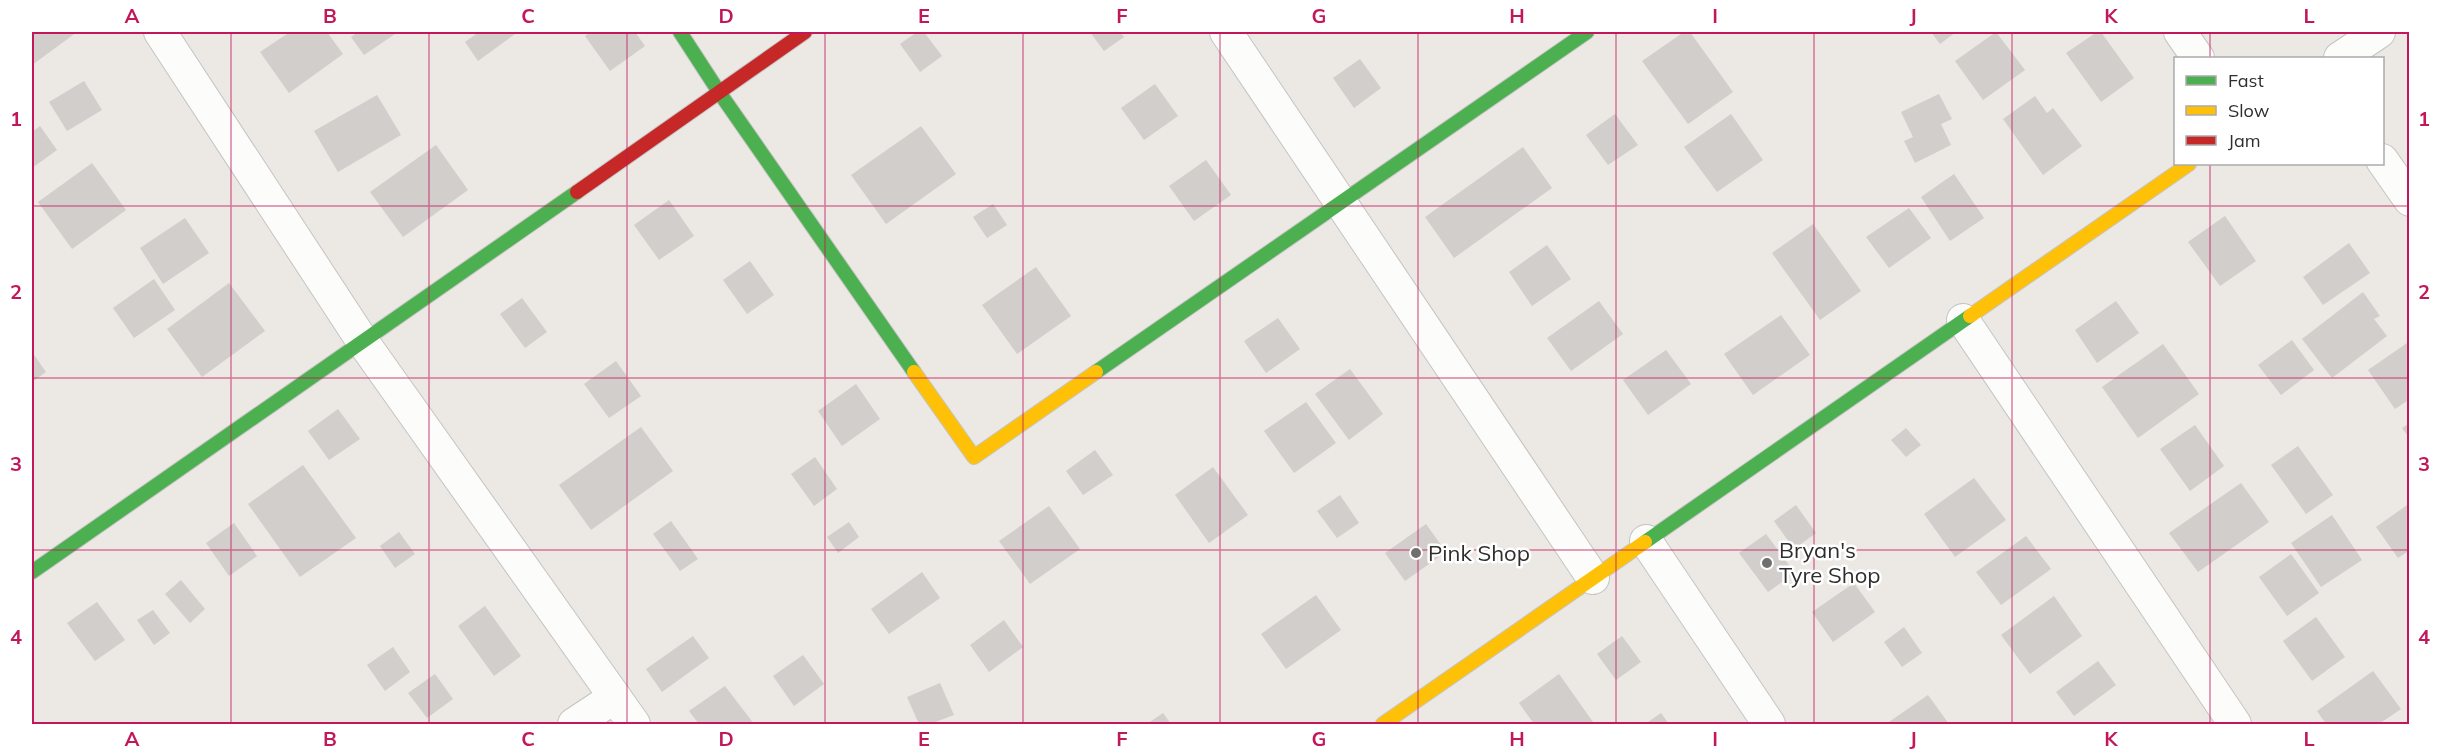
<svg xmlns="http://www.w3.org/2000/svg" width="2441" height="756" font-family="Mulish,sans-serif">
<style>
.building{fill:#d1cecb}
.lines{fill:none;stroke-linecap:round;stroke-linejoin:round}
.street-casing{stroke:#c5c4c5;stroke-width:34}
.fast-casing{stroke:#c5c4c5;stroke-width:16}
.slow-casing{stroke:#c5c4c5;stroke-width:16}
.jam-casing{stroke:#c5c4c5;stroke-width:16}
.street{stroke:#fcfcfb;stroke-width:32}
.fast{stroke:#4caf50;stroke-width:14}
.slow{stroke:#ffc107;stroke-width:14}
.jam{stroke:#c62828;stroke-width:14}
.grid{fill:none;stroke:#c2185b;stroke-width:1.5;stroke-opacity:0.55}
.poi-dot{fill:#706f6e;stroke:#fff;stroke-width:2}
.labels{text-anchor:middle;stroke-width:5;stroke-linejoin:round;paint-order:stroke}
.poi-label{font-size:22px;fill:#2e2e2e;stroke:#fff;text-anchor:start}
.neatline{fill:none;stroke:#c2185b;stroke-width:2}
.grid-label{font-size:20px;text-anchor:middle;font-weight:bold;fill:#c2185b}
</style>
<rect width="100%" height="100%" fill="#ece8e4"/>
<g class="building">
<path d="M32,32H77L32,65Z"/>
<path d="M290,32H327L343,54L289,93L260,52Z"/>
<path d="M358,32H398L364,55L351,37Z"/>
<path d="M479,32H513L515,34L478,61L465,42Z"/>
<path d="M590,32H635L645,46L610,71L585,36Z"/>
<path d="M917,32H924L942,56L920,72L900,44Z"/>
<path d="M1090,32H1120L1124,37L1104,51Z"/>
<path d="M1684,32H1690L1733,92L1688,124L1642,61Z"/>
<path d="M1931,32H1956L1940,44Z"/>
<path d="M1996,32L2025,70L1983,100L1955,61Z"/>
<path d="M2097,32H2101L2134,78L2101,102L2066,53Z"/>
<path d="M1360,59L1381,88L1354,108L1333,78Z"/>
<path d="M84,81L102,110L67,131L49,102Z"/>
<path d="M1155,84L1178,116L1144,140L1121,108Z"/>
<path d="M1939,94L1952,119L1941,124L1951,145L1915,163L1904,141L1913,137L1901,112Z"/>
<path d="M377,95L401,135L338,172L314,131Z"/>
<path d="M2035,96L2047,113L2053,108L2082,146L2043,175L2003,119Z"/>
<path d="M1615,114L1638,145L1608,165L1586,135Z"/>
<path d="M1731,114L1763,160L1717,192L1684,147Z"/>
<path d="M40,126L57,150L32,168V132Z"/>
<path d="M921,126L956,174L886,224L851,175Z"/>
<path d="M436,145L468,190L403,237L370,192Z"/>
<path d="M1523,147L1552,188L1454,258L1425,217Z"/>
<path d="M1206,160L1231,195L1194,221L1169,186Z"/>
<path d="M92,163L126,210L72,249L38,202Z"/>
<path d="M1954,174L1984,218L1950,241L1921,197Z"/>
<path d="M669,200L694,236L659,260L634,225Z"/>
<path d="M993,204L1007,225L987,238L973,217Z"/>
<path d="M1909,208L1931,238L1889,268L1866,237Z"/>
<path d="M2225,216L2256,261L2220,286L2188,242Z"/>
<path d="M185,218L209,253L163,284L140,248Z"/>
<path d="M1813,224L1861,291L1820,320L1772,253Z"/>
<path d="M2349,243L2370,273L2323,305L2303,277Z"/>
<path d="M1547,245L1571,279L1532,306L1509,272Z"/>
<path d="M750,261L774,295L747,314L723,280Z"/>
<path d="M1036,267L1071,316L1017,354L982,305Z"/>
<path d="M154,279L175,310L134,338L113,308Z"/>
<path d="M229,283L265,331L202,377L167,329Z"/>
<path d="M2363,292L2380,316L2374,319L2387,336L2332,378L2302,339Z"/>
<path d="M522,298L547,332L525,348L500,314Z"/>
<path d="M1599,301L1623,334L1571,371L1547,338Z"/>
<path d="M2116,301L2139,333L2097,363L2075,330Z"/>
<path d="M1781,315L1810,355L1753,395L1724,354Z"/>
<path d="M1278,318L1300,349L1266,373L1244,341Z"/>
<path d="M2292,340L2314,370L2281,395L2258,365Z"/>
<path d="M2410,341V399L2395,409L2368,370Z"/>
<path d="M2163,344L2199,394L2138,438L2102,387Z"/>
<path d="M1666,350L1691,384L1648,415L1623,380Z"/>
<path d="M32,352L46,372L32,382Z"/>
<path d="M616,361L641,396L609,418L584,384Z"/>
<path d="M1350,369L1383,414L1349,440L1315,394Z"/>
<path d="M856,384L880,419L842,446L818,411Z"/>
<path d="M1306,402L1336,443L1294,473L1264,431Z"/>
<path d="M338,409L360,439L329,460L308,431Z"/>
<path d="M2410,423V439L2402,428Z"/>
<path d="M2195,425L2224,466L2190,491L2160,449Z"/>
<path d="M641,427L673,471L591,530L559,485Z"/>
<path d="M1906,428L1921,445L1906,457L1891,440Z"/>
<path d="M2298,446L2333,495L2306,514L2271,465Z"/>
<path d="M1095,450L1113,475L1083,495L1066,471Z"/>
<path d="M815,457L837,489L814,506L791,474Z"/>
<path d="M303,465L356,538L300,577L248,504Z"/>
<path d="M1213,467L1248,515L1209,543L1175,495Z"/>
<path d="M1974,478L2006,520L1955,557L1924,514Z"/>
<path d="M2241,483L2269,522L2198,572L2169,533Z"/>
<path d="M1340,495L1359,523L1337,538L1317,511Z"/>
<path d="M2410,503V550L2398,558L2376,527Z"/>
<path d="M1796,505L1816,533L1794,549L1774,521Z"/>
<path d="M1049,506L1080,549L1030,584L999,541Z"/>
<path d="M2332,515L2362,560L2321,587L2291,543Z"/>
<path d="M671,521L698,559L680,571L653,534Z"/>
<path d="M849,522L859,537L838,553L827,537Z"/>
<path d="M234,523L257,556L229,576L206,543Z"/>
<path d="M1426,524L1446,552L1405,581L1385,553Z"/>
<path d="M399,532L415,554L395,568L380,546Z"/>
<path d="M1766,534L1795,573L1768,592L1739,553Z"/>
<path d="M2026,536L2051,569L2001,605L1976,572Z"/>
<path d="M2291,554L2319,593L2287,616L2259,577Z"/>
<path d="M922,572L940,598L889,634L871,609Z"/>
<path d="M181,580L205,609L190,623L165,594Z"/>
<path d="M1854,583L1875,612L1833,642L1812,612Z"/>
<path d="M1316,595L1341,630L1286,669L1261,634Z"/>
<path d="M2054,596L2082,636L2030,674L2001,635Z"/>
<path d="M97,602L125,640L95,661L67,623Z"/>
<path d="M485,606L521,656L494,676L458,626Z"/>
<path d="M153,610L170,633L154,645L137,620Z"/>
<path d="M2316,617L2345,657L2312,681L2283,641Z"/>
<path d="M1004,620L1023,647L989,672L970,645Z"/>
<path d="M1904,627L1922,653L1902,667L1884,642Z"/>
<path d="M693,636L709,658L662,692L646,669Z"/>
<path d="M1622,636L1641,662L1616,680L1597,654Z"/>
<path d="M393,647L410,672L385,691L367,665Z"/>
<path d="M803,655L824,684L794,706L773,676Z"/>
<path d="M2098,661L2116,685L2074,716L2056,692Z"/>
<path d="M2373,671L2401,709L2379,724H2326L2317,711Z"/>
<path d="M435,674L453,699L427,718L408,693Z"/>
<path d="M1559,674L1593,722L1589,724H1534L1519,703Z"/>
<path d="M940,683L954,715L930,724H919L907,697Z"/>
<path d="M725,686L754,724H699L689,711Z"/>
<path d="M1928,695L1949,724H1886Z"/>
<path d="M1163,713L1171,724H1147Z"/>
<path d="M1661,713L1669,724H1645Z"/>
</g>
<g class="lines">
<g class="street-casing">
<g id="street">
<path d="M160,32L363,342L634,724"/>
<path d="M1226,32L1593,578"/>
<path d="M2180,32L2198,58"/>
<path d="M2340,58L2379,32"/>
<path d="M2382,160L2410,200"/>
<path d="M1963,320L2235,724"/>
<path d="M1646,541L1769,724"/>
<path d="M574,724L615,697"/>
</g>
</g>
<g class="fast-casing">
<g id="fast">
<path d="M680,32L719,92L914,372"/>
<path d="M1096,372L1587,32"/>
<path d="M1645,542L1970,316"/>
<path d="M32,572L577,192"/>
</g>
</g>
<g class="slow-casing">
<g id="slow">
<path d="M1970,316L2189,164"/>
<path d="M914,372L974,457L1096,372"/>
<path d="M1383,724L1645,542"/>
</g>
</g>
<g class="jam-casing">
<path id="jam" d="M577,192L805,32"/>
</g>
<use href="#street" class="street"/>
<use href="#fast" class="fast"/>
<use href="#slow" class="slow"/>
<use href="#jam" class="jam"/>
</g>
<path class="grid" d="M231,32V724M429,32V724M627,32V724M825,32V724M1023,32V724M1220,32V724M1418,32V724M1616,32V724M1814,32V724M2012,32V724M2210,32V58M2210,164V724M32,206H2410M32,378H2410M32,550H2410"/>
<g class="poi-dot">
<circle cx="1416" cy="553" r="6"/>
<circle cx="1767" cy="563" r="6"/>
</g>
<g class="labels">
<g class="poi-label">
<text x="1779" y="558">Bryan's<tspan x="1779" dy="25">Tyre Shop</tspan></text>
<text x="1428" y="561">Pink Shop</text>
</g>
</g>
<rect width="2441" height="756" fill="none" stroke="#ffffff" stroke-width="66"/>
<rect x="2174" y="57" width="210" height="108" fill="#ffffff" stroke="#ababab" stroke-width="1.5"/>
<rect x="2186" y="76" width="30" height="9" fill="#4caf50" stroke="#ababab" stroke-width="1.5"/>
<text x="2228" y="87" font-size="18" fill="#2e2e2e">Fast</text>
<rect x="2186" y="106" width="30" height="9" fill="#ffc107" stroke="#ababab" stroke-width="1.5"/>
<text x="2228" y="117" font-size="18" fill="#2e2e2e">Slow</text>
<rect x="2186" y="136" width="30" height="9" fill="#c62828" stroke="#ababab" stroke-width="1.5"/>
<text x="2228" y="147" font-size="18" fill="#2e2e2e">Jam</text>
<rect x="33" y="33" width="2375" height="690" class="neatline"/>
<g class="grid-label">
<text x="132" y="23">A</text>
<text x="330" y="23">B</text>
<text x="528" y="23">C</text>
<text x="726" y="23">D</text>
<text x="924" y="23">E</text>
<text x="1122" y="23">F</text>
<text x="1319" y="23">G</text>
<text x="1517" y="23">H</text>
<text x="1715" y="23">I</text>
<text x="1913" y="23">J</text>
<text x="2111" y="23">K</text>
<text x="2309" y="23">L</text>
<text x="16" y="126">1</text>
<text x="2424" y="126">1</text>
<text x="16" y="299">2</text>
<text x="2424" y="299">2</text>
<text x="16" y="471">3</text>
<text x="2424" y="471">3</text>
<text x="16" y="644">4</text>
<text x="2424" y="644">4</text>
<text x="132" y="746">A</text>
<text x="330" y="746">B</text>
<text x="528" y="746">C</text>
<text x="726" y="746">D</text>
<text x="924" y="746">E</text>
<text x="1122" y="746">F</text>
<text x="1319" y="746">G</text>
<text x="1517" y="746">H</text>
<text x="1715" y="746">I</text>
<text x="1913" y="746">J</text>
<text x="2111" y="746">K</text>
<text x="2309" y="746">L</text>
</g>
</svg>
